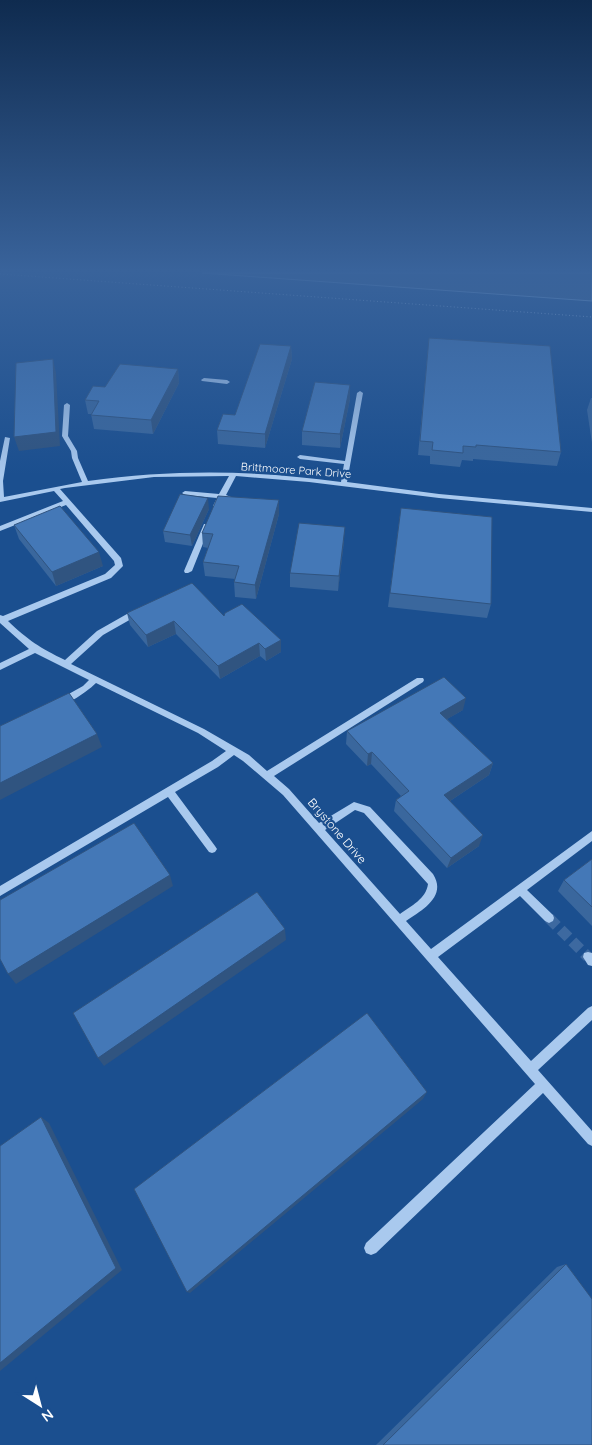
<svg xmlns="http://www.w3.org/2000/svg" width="592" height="1445" font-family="Quicksand,sans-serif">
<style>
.water{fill:#3c6290;stroke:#9cc4f0}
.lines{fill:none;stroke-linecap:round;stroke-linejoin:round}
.minor-tunnel{stroke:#3d69a0;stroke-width:11;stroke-dasharray:11 5.5;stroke-linecap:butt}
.path{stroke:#a9c9ee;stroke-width:1;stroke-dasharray:1 2.5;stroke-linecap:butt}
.minor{fill:#a9c9ee;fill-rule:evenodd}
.wall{fill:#3a679d}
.shaded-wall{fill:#305480}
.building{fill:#4478b7;stroke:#305480}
.labels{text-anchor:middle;stroke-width:4.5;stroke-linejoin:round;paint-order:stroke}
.far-street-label{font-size:11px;fill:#fff;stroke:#1b4f8f}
.street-label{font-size:12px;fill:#fff;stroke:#1b4f8f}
</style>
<rect width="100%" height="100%" fill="#1b4f8f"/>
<path class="water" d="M202,273H592V301Z"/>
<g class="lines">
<path class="minor-tunnel" d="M549,918L588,957"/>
<path class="path" d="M0,274L592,317"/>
<g class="minor">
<path d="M204,378L227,380L230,382L227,384L202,381L201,380Z"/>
<path d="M360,391L363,393L347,482L439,494L592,508V512L439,498L309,482L236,476L226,495L231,497L228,499H223L218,508H214L213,506L217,498L185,495L182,493L185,491L219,494L229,476L154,477L65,488L60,489L121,558L123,566L111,578L8,621C28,640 40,648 65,660L97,631L134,610H140L141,612L140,614L103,635L71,664L204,729L249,755L267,771L417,678H423L424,680L423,682L274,776L289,789L319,823L354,802L370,807L433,874C447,896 423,910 406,921L431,949L592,831V841L527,890L553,915L554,918L553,921L549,923L545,921L520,896L438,957L531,1061L588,1008L592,1006V1020L538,1070L592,1131V1146L588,1144L543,1093L376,1253L371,1255L366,1253L364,1248L366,1243L535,1084L283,795L243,761L234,755L218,767L175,792L215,846L217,849L215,852L212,853L209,852L168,797L0,896V886L212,761L226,751L198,733L96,683C89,690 68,706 58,704L57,702L58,700L83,686L89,680L35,653L0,670V663L29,649L0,623V615L3,616L105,574L115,565L114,561L66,505L0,531V526L63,501L54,491L0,502V461L5,437L10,438L3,481L4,497L82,482L72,458L71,451L62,436L64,405L67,403L70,405L68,436L77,451L78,458L88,481C175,469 254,470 341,482L344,464L300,459L297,457L300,455L345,461L357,393ZM355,810L364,813L428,884C426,899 411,906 400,914L325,830Z"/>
<path d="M204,524H206L210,526L192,571L188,573H185L184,571Z"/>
<path d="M588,952L592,953V966L588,965L583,957L584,953Z"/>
</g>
</g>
<g class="wall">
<path d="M429,338L561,452L557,466L473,459V461L462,460L460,467L430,464V456L418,455Z"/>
<path d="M291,346L292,359L265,448L218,444L217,430L235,415Z"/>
<path d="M178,369L179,383L153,434L94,429L91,414H88L85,400L105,387Z"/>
<path d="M591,398H592V443L587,410Z"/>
<path d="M350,399L340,448L302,445V431Z"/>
<path d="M279,500V514L256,599L235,597L234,582L235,579L205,576L203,562L208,548L203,547L202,533Z"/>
<path d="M401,508L491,604L487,618L388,607Z"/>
<path d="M209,509L192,546L165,542L163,531Z"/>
<path d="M14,525L103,566L56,586L19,539Z"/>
<path d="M344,541L338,591L290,587V573Z"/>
<path d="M127,613L224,616L281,640V652L266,661L260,656L220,679L176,634L148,647L130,625Z"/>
<path d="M463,710L447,719L493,763L489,775L450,801L479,846L447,868L394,811L396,800L401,796L371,764L367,766L346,744L347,731Z"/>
<path d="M592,859V926L558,891L564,880Z"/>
<path d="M566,1264L592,1445H376L557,1267Z"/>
</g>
<g class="shaded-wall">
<path d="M291,346L292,359L265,448V434Z"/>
<path d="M53,359L56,373L60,446L19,451L14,437Z"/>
<path d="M178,369L179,383L153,434L151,420Z"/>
<path d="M350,385V399L340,448V434Z"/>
<path d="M208,498L209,509L192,546L190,535Z"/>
<path d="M279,500V514L256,599L255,585Z"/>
<path d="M345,527L344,541L338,591L339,576Z"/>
<path d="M99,552L103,566L56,586L52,572Z"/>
<path d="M174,621L176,634L148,647L146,635Z"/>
<path d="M281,640V652L266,661L265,649Z"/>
<path d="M259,643L260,656L220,679L218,666Z"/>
<path d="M466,698L463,710L437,725L440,713Z"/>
<path d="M97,734L102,747L0,800V783Z"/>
<path d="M372,752L371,764L367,766L368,754Z"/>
<path d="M493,763L489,775L441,807L444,795Z"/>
<path d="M483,835L479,846L447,868L451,858Z"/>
<path d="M170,875L173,886L16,984L8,974Z"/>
<path d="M285,929L286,940L104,1066L98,1058Z"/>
<path d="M427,1092L423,1099L190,1293L187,1292Z"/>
<path d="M41,1117L49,1123L122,1270L0,1371V1363Z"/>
</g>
<g class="building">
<path d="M429,338L550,346L561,452L476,445V447L463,446V453L432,450L433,442L420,441Z"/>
<path d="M260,344L291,346L265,434L217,430L223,414L235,415Z"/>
<path d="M53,359L56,432L14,437L16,363Z"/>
<path d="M120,364L178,369L151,420L91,415L99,401L85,400L93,386L105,387Z"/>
<path d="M315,382L350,385L340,434L302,431Z"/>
<path d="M180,494L208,498L190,535L163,531Z"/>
<path d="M218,496L279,500L255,585L234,582L239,566L203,562L213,534L202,533Z"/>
<path d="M60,506L99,552L52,572L14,525Z"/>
<path d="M401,508L492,517L491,604L390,593Z"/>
<path d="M299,523L345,527L339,576L290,573Z"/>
<path d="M192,583L224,616L225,613L242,604L281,640L265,649L259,643L218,666L174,621L146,635L127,613Z"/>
<path d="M444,677L466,698L440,713L493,763L444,795L483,835L451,858L396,800L409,791L372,752L368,754L347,731Z"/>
<path d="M69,693L97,734L0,783V726Z"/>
<path d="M134,823L170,875L8,974L0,959V900Z"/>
<path d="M592,859V907L564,880Z"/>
<path d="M257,892L285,929L98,1058L73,1013Z"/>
<path d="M367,1013L427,1092L187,1292L134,1189Z"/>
<path d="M41,1117L116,1268L0,1363V1146Z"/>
<path d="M566,1264L592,1299V1445H383Z"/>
</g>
<linearGradient id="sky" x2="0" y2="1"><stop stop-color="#0f2b4f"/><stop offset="0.57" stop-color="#39639b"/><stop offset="1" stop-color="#39639b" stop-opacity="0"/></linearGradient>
<rect width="592" height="475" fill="url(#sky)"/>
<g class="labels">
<g class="far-street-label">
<text transform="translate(296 470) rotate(4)" y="4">Brittmoore Park Drive</text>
</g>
<g class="street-label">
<text transform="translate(337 831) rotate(49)" y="4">Brystone Drive</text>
</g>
</g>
<g transform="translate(40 1405) rotate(144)" stroke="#1b4f8f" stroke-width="4" paint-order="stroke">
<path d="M0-4L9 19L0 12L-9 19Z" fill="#ffffff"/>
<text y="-8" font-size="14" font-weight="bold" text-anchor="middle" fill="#ffffff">N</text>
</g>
</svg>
